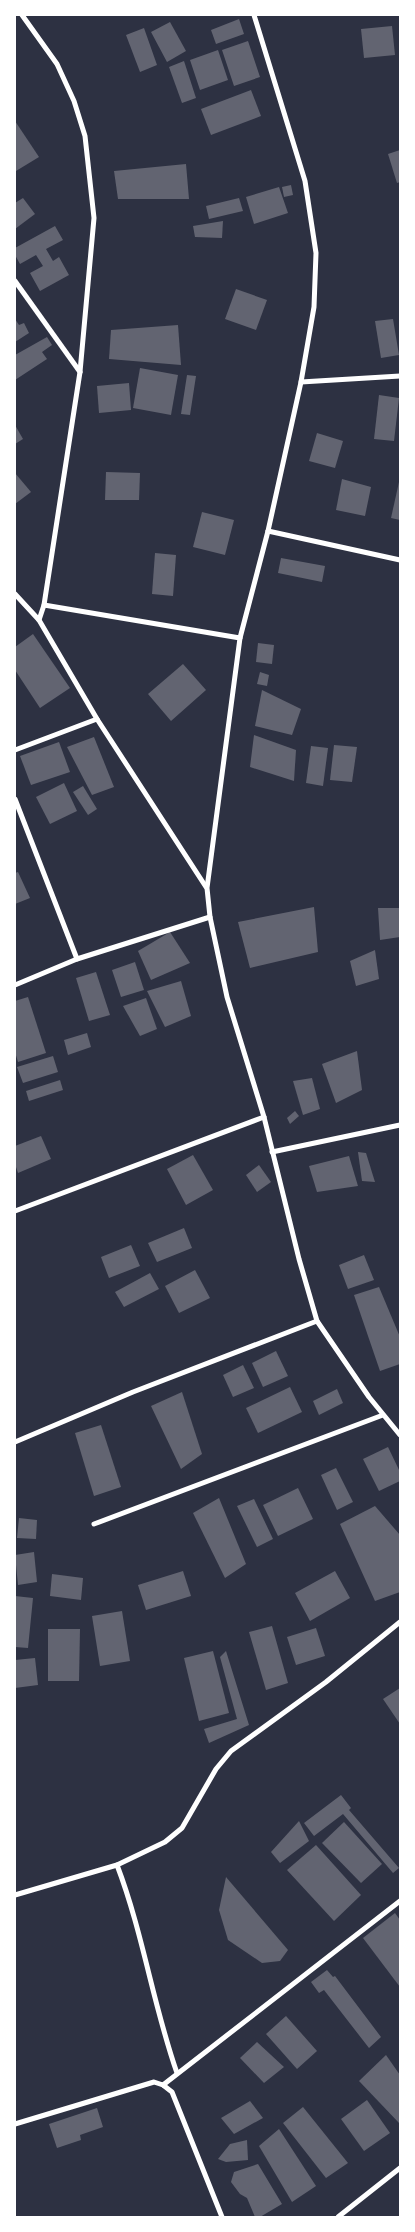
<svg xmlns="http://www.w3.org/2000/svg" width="415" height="2232" font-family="Quicksand,sans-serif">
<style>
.building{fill:#626471}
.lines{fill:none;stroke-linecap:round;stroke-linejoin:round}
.minor{stroke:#fff;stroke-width:5}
</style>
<rect width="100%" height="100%" fill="#2d3142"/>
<g class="building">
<path d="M239,19L244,34L216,44L211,30Z"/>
<path d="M170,22L186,51L167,62L151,32Z"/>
<path d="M392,26L395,55L364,58L361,29Z"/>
<path d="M144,28L157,65L140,72L126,35Z"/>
<path d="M248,41L260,77L234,86L222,50Z"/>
<path d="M218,50L228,80L200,90L190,60Z"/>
<path d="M184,61L196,98L182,103L169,67Z"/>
<path d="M251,90L261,116L211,135L201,109Z"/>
<path d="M15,121L39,157L16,171L15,169Z"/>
<path d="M400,150V182L397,183L388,154Z"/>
<path d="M186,164L189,199H118L114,171Z"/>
<path d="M291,185L293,195L284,197L282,187Z"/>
<path d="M279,187L288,213L254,224L246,197Z"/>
<path d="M23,198L35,214L15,229V203Z"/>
<path d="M239,198L243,211L209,219L206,206Z"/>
<path d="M223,221L222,238L195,237L193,226Z"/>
<path d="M55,226L63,240L46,249L53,261L59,257L69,275L40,291L30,273L43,266L36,255L20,264L15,255V248Z"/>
<path d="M236,289L267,300L256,330L225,319Z"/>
<path d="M15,319L19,325L24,323L29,333L15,342Z"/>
<path d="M393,319L399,355L381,358L375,321Z"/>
<path d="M178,325L181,365L109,359L111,330Z"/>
<path d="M47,337L52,345L42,352L47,359L15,380V355Z"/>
<path d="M140,368L178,375L171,415L133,408Z"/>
<path d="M187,375L196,376L190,415L181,414Z"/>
<path d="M129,383L131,410L99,413L97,386Z"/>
<path d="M379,395L399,398L394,441L374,439Z"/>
<path d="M15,425L23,439L15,444Z"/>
<path d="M317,433L343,441L335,468L309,461Z"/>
<path d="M106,472L140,473L139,500H105Z"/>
<path d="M15,473L31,492L15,504Z"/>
<path d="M342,479L371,487L365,516L336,510Z"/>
<path d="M399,482H400V520L391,518Z"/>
<path d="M202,512L234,520L225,555L193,547Z"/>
<path d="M155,553L176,555L173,596L152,594Z"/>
<path d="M281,558L325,566L322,582L278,573Z"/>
<path d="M33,634L70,688L40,708L15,670V647Z"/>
<path d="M258,643L274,645L272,664L256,662Z"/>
<path d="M183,664L206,690L171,721L148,694Z"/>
<path d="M260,672L269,675L267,686L257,684Z"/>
<path d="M262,690L301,709L292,735L255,726Z"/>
<path d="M254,735L296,750L294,781L250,767Z"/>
<path d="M94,737L114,787L92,795L67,747Z"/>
<path d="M59,742L70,772L31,785L20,756Z"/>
<path d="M334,745L357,747L352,782L330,780Z"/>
<path d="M311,746L328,748L323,786L306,783Z"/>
<path d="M64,783L77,811L50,824L36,797Z"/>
<path d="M83,786L97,809L88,815L73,792Z"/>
<path d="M18,872L30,898L15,904V873Z"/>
<path d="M314,907L318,952L250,968L238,922Z"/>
<path d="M378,908H400V937L380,940Z"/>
<path d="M170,932L190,963L151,980L138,951Z"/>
<path d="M375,950L379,979L356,986L350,961Z"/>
<path d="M135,962L144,990L121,997L112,970Z"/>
<path d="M96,972L110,1015L89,1021L76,978Z"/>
<path d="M181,981L191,1016L165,1027L147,991Z"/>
<path d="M28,997L46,1053L18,1062L15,1052V1001Z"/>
<path d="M146,998L157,1029L140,1036L123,1006Z"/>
<path d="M87,1033L91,1047L68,1055L64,1040Z"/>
<path d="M357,1051L362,1090L336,1103L322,1064Z"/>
<path d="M53,1056L58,1072L23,1083L17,1067Z"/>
<path d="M312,1078L320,1109L303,1115L293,1081Z"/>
<path d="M60,1080L63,1090L29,1101L26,1091Z"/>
<path d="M295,1111L299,1116L290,1124L287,1118Z"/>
<path d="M41,1136L51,1159L18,1173L15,1164V1146Z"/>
<path d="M358,1152L366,1153L375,1182L362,1181Z"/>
<path d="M193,1155L213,1190L186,1205L167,1169Z"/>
<path d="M349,1156L358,1186L317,1192L309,1166Z"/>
<path d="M259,1165L271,1182L257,1192L246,1175Z"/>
<path d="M184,1228L192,1248L157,1262L148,1243Z"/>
<path d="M131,1245L140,1266L109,1278L101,1257Z"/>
<path d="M364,1255L374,1280L348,1289L339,1265Z"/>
<path d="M195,1270L210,1298L179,1313L165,1286Z"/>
<path d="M150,1273L159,1289L124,1307L115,1292Z"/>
<path d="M379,1287L400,1337V1364L380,1371L354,1295Z"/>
<path d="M276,1351L288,1376L263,1387L252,1363Z"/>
<path d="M243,1365L254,1388L233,1397L223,1375Z"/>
<path d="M290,1387L302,1412L258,1433L246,1408Z"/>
<path d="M337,1389L343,1403L319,1415L313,1401Z"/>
<path d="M182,1392L202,1454L181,1469L151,1406Z"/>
<path d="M101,1425L121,1487L94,1496L75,1433Z"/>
<path d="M388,1447L400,1472V1481L379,1491L363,1459Z"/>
<path d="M336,1468L353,1502L337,1510L321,1475Z"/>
<path d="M298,1488L313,1519L278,1536L263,1505Z"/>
<path d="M219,1498L246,1564L225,1578L193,1513Z"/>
<path d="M254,1499L273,1539L257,1547L237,1506Z"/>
<path d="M375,1506L400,1535V1592L375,1601L340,1524Z"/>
<path d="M19,1518L37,1520L36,1539L17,1538Z"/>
<path d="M34,1552L37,1582L18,1585L15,1555Z"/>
<path d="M183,1571L191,1596L146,1610L138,1585Z"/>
<path d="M335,1571L350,1598L310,1621L295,1593Z"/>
<path d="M52,1574L83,1578L81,1600L50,1596Z"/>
<path d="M15,1596L33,1598L28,1648L15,1647Z"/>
<path d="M122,1611L130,1661L100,1666L92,1616Z"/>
<path d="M272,1626L288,1683L266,1690L249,1632Z"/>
<path d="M316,1628L325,1656L296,1665L287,1637Z"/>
<path d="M48,1629H80L79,1681H48Z"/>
<path d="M213,1651L229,1713L199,1721L184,1658Z"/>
<path d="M226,1651L249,1725L209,1743L204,1729L237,1719L220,1657Z"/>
<path d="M35,1658L38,1685L15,1688V1660Z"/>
<path d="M400,1688V1724L383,1699Z"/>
<path d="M341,1795L351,1808L349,1810L399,1868L393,1873L343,1814L314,1836L304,1823Z"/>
<path d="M299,1821L309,1841L280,1863L271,1852Z"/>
<path d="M344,1822L382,1864L361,1883L322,1843Z"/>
<path d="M316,1845L361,1895L334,1921L287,1870Z"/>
<path d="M226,1877L288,1950L280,1961L262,1963L228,1940L219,1910Z"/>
<path d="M395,1913L400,1920V1987L363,1938Z"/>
<path d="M327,1970L333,1977L335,1976L381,2037L369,2048L324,1990L319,1993L311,1982Z"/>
<path d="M286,2016L317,2051L297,2069L266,2034Z"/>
<path d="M257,2042L284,2067L264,2083L240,2058Z"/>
<path d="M386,2055L400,2075V2124L359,2081Z"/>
<path d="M367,2100L390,2133L364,2151L341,2119Z"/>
<path d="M250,2101L263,2118L234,2134L221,2118Z"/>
<path d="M303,2107L348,2163L326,2178L283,2123Z"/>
<path d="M97,2108L103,2127L80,2135L81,2140L57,2148L49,2124Z"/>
<path d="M279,2129L316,2186L292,2202L259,2146Z"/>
<path d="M247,2140L248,2160L226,2162L218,2159L230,2144Z"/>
<path d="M258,2164L282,2204L260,2217H255L247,2198L240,2194L231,2182L234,2172Z"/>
</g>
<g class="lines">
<g class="minor">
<path d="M22,15L57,64L74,101L85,136L94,218L80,372L44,605L39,620"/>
<path d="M254,15L305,181L316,253L314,307L301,382L268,531L240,638L207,888L210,917L227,997L264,1117L299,1259L317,1321L369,1397L400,1435"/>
<path d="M15,281L80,372"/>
<path d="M301,382L400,376"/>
<path d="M268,531L400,560"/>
<path d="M15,594L39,620L97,719L206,887"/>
<path d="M44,605L240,638"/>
<path d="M15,750L97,719"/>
<path d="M15,799L77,959"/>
<path d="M15,985L77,959L210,917"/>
<path d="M272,1152L400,1125"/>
<path d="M15,1211L264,1117"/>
<path d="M15,1442L133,1392L317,1321"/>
<path d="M94,1524L383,1415"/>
<path d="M117,1865C143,1933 153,2005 177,2073"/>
<path d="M15,1895L117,1865L165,1842L182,1828L216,1769L231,1751L326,1682L400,1622"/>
<path d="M163,2085L400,1901"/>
<path d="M15,2124L154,2082L163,2085L172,2092L222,2217"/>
<path d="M338,2217L400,2168"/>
</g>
</g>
<rect width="415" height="2232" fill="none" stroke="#ffffff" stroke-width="32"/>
</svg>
